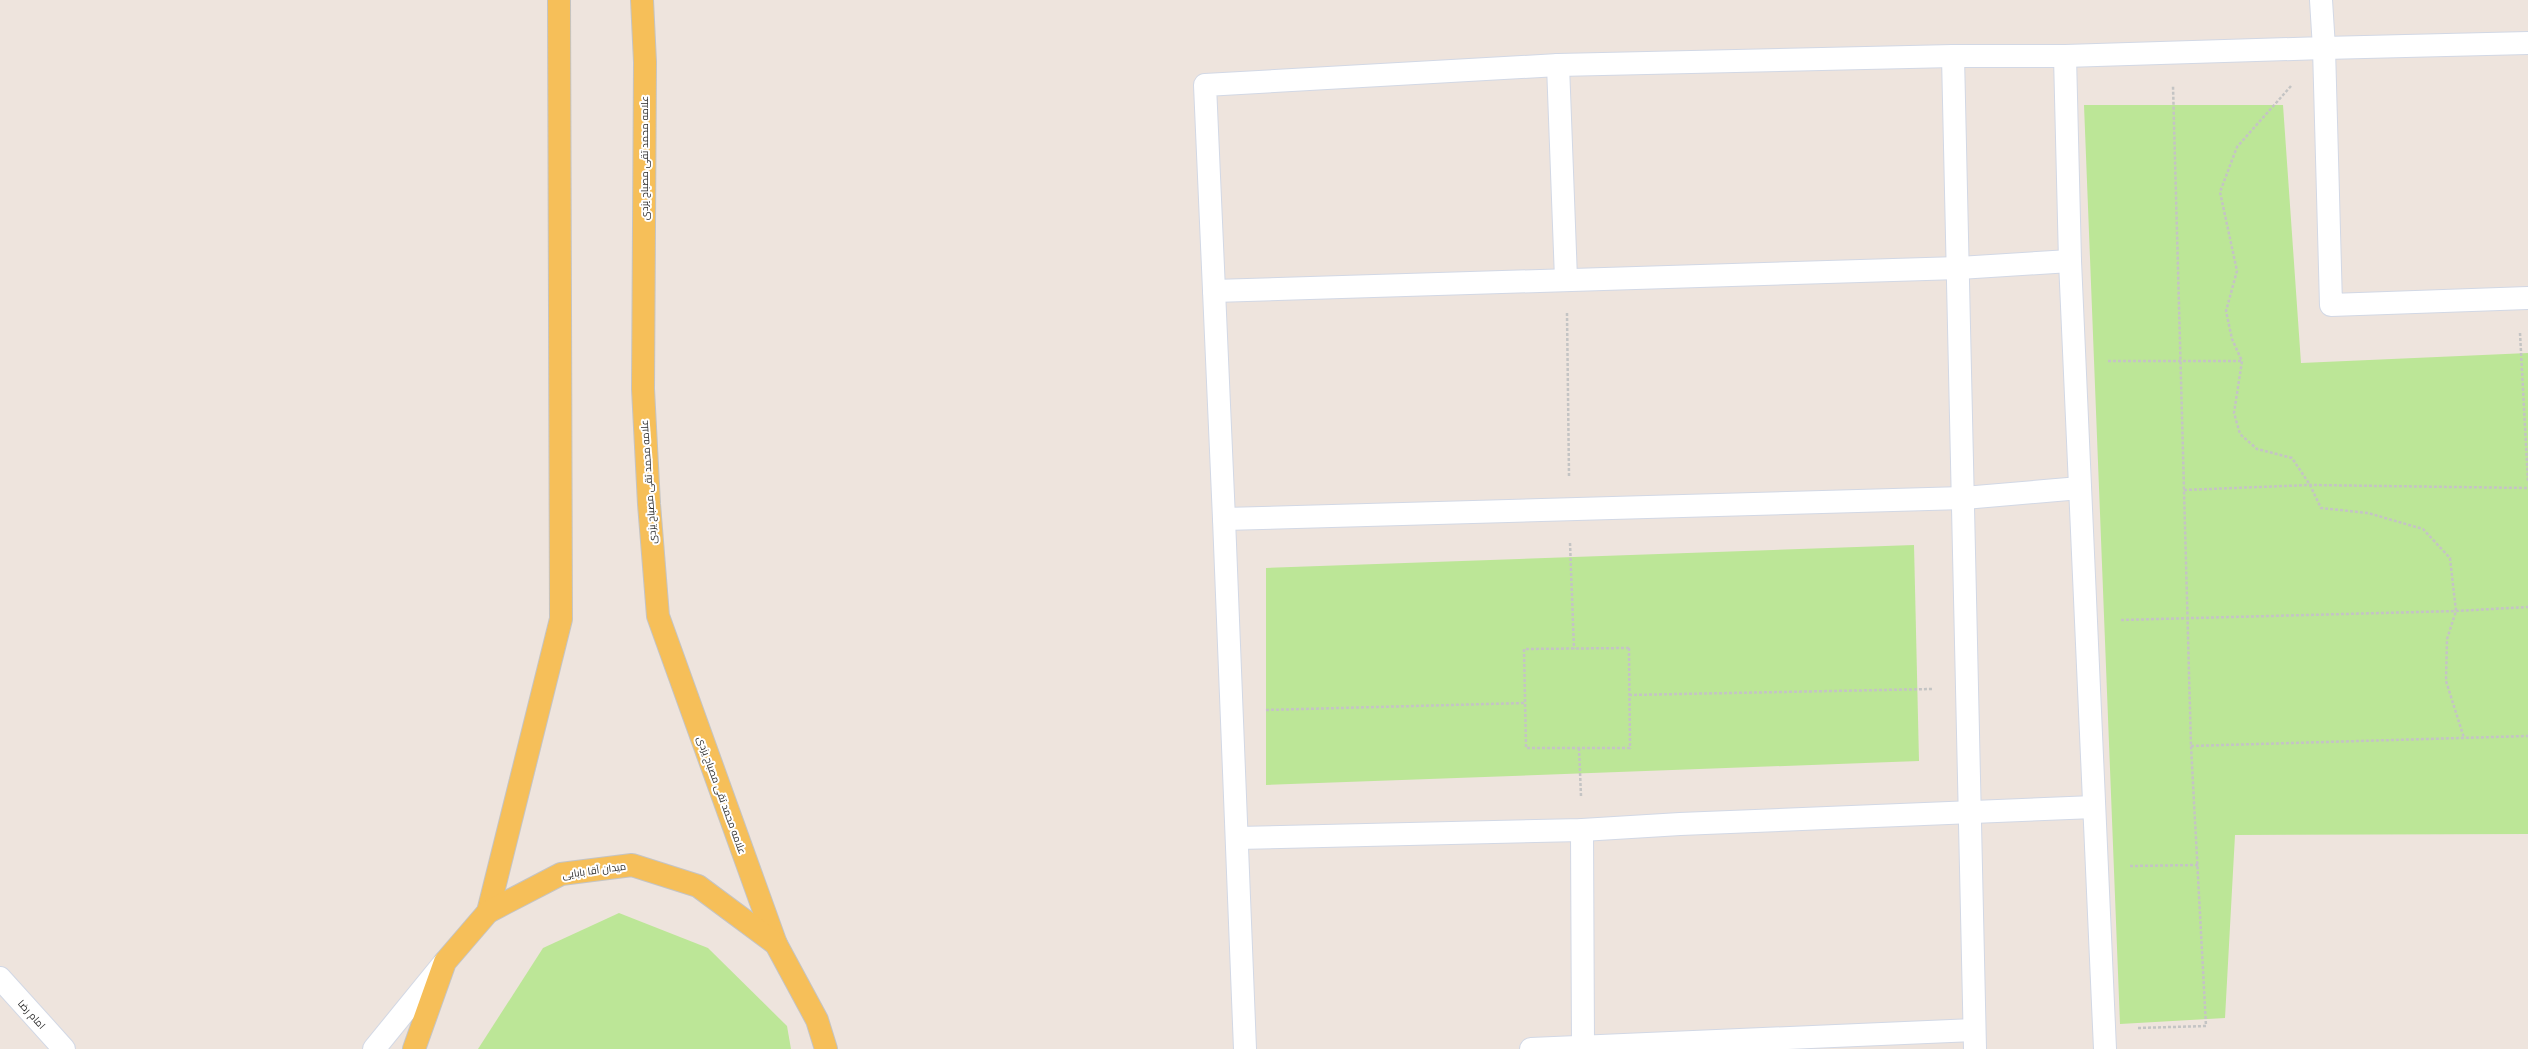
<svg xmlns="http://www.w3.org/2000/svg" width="2528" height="1049" font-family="Helvetica,Cairo,sans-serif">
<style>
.green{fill:#bce697}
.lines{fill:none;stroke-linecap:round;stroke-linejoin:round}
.minor-casing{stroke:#d2d8e5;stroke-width:24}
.major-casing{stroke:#c4c4c4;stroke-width:24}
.path{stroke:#c4c4c4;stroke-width:2.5;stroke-dasharray:3 2;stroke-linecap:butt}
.minor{stroke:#fff;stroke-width:22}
.major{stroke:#f6bf59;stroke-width:22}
.labels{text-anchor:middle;stroke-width:4;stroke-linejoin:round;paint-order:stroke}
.street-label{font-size:10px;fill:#2b2b2b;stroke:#fff}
</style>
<rect width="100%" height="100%" fill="#eee4dd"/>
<g class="green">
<path d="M2084,105H2283L2301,363L2528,353V834L2235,835L2225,1018L2120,1024Z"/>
<path d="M1914,545L1919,761L1266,785V568Z"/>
<path d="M619,913L708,948L787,1026L791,1049H478L543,948Z"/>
</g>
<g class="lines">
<g class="minor-casing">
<g id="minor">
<path d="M2528,43L2324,48L2331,305L2528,298"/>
<path d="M1953,56L1975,1049"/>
<path d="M2065,56L2070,261L2105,1049"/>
<path d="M1558,65L1566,279"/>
<path d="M1214,291L1959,268L2070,261"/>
<path d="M2080,488L1964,498L1224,519L1205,85L1558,65L1953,56H2065L2324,48L2321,0"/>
<path d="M1224,519L1245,1049"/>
<path d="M1582,830L1583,1046"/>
<path d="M1237,838L1582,830L1680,824L2094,807"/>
<path d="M0,978L64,1049"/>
<path d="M374,1049L444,963"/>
<path d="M1531,1049L1974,1030"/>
</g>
</g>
<g class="major-casing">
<g id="major">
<path d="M642,0L645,62L643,389L649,504L658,616L776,944"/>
<path d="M488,912L561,619L559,0"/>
<path d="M414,1049L445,962L488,912L561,874L632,865L698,886L776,944L817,1020L826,1049"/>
</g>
</g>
<g class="path">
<path d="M2291,86L2237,147L2220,192L2237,271L2226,311L2232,339L2242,361L2234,413L2240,434L2257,449L2292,458L2310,485L2321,508L2368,513L2423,529L2450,558L2456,611L2447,639L2446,681L2464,738"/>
<path d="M1567,313L1569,476"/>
<path d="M2520,333L2528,482"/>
<path d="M2108,361H2242"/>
<path d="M2184,490L2310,485L2528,488"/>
<path d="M1570,543L1574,649"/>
<path d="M2121,620L2456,611L2528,607"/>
<path d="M1629,648L1630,748H1526L1524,649Z"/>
<path d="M1629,695L1933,689"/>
<path d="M1266,710L1525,703"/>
<path d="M2191,746L2528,736"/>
<path d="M1579,748L1581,796"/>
<path d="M2130,866L2198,865"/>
<path d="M2138,1028L2206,1026L2191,746L2173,86"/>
</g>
<use href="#minor" class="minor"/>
<use href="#major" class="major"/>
</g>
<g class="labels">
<g class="street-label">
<text transform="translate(644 158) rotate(-90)" y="4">علامه محمد تقی مصباح یزدی</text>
<text transform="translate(648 482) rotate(-94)" y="4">علامه محمد تقی مصباح یزدی</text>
<text transform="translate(722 795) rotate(70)" y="4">علامه محمد تقی مصباح یزدی</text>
<text transform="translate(594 870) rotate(-8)" y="4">میدان آقا بابایی</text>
<text transform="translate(32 1014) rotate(48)" y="4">امام رضا</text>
</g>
</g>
</svg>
